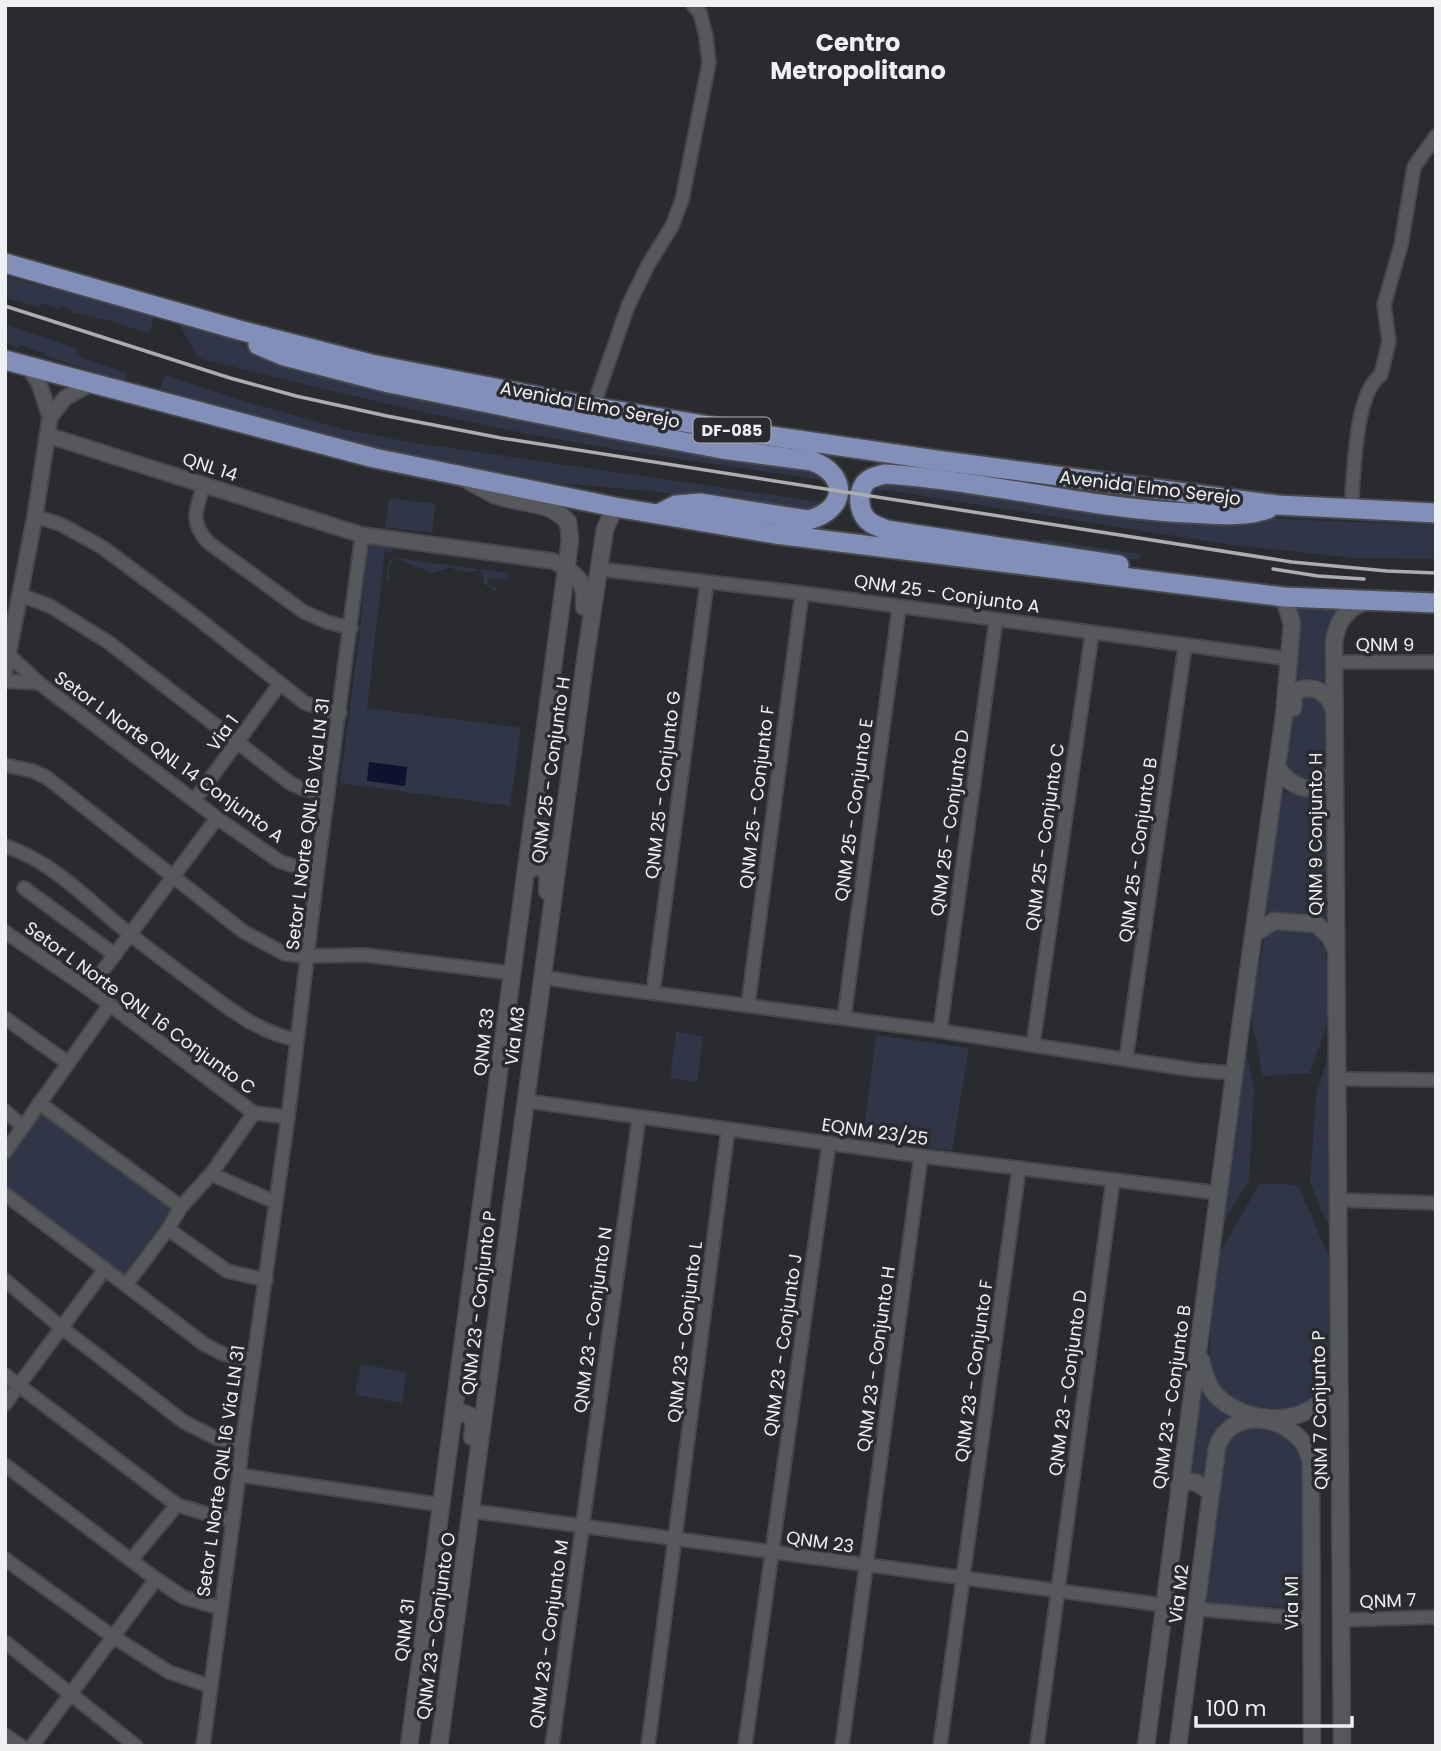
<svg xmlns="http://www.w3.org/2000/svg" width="1441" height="1751" font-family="Poppins,sans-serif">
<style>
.green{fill:#303648}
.water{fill:#0d132f}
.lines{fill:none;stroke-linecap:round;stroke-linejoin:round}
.minor-casing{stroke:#47484b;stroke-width:16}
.tertiary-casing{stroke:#47484b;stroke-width:18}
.secondary-casing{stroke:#47484b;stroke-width:19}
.primary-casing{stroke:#47484b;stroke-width:23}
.minor{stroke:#56585b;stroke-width:12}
.tertiary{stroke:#56585b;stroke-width:14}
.secondary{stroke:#56585b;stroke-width:16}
.primary{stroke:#828fb9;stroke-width:19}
.rail{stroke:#acadaf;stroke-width:3.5}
.labels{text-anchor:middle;stroke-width:7;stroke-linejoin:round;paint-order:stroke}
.shield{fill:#2a2b2e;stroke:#b4b5b7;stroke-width:2}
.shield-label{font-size:16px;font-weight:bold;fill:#eff0f2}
.street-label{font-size:18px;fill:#eff0f2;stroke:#2a2b2e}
.district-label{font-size:24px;font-weight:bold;fill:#eff0f2;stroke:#2a2b2e}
</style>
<rect width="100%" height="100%" fill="#2a2b2e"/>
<g class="green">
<path d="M5,276C56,291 108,301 159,315L158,318L154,317L149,334L115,322L72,312V310L61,306L60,309L42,303L40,307L5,298Z"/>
<path d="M182,322L208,329L265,353L818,468L831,484L822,483V480C721,464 619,452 518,432C411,410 304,385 198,358L181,327Z"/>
<path d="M5,324L78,349L76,354L82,358L127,373L125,381L159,393L170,388L159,391L165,375L243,401L342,429L415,443L827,503L811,513L651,491L557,483L486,469L481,472L345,442L127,385L114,378L46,356V354L19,345L18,348L5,343Z"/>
<path d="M883,482L1213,521L1274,519L1436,525V559L1355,558L1231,545L886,490L876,491Z"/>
<path d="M389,498L435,504L432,533L385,527Z"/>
<path d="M1042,539L1140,554L1139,560L1041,546Z"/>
<path d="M370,544L392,547L393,552L385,551L367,708L521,728L510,806L340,783L360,631L367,548Z"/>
<path d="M395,558L508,573L507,580L489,578L488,585L497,587L495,591L483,583L484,575L480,570L471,572L455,570L452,567L432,573L398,559H394L389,568V581L386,580L389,561Z"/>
<path d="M1293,607L1339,610L1328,682L1312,678L1294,681L1300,628Z"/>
<path d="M1315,694L1328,710V768C1318,785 1305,781 1289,774C1279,751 1287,720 1298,698Z"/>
<path d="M1279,792L1329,795L1330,918L1263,913Z"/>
<path d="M1273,927L1312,929L1325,941L1330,1015L1310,1073L1263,1076L1250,1011L1265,936Z"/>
<path d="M676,1032L703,1036L697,1082L670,1078Z"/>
<path d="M876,1035L969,1048L952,1151L863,1138Z"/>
<path d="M1245,1045L1254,1090L1249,1180L1220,1229Z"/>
<path d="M1331,1048L1332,1235L1310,1183L1316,1094Z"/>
<path d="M42,1113L172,1209L121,1278L5,1192V1162Z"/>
<path d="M1260,1183L1298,1185L1332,1264V1364L1324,1391L1309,1404L1292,1409H1281L1251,1406L1229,1398L1215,1383L1210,1364L1211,1306L1217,1257Z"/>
<path d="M361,1364L406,1372L402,1403L355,1395Z"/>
<path d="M1200,1379L1238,1415L1229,1419L1214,1431L1206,1481L1197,1475L1187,1474Z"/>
<path d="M1243,1428C1273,1431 1296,1430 1304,1464L1305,1589L1303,1600L1297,1608L1211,1604L1205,1599L1225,1440Z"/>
</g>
<path class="water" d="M369,762L407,767L405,786L367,781Z"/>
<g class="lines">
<g class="minor-casing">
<g id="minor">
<path d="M593,407L628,306L648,265L672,226L682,200L709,63L706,36L700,13L693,5"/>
<path d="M204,485C196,509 189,523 209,543L304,612L327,622L351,628"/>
<path d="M1351,510C1354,478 1354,393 1381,375L1389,341L1384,305L1401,245L1414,167L1436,136"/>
<path d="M35,516L62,525L102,547L196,617L305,703L340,713"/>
<path d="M598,569L802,593L1290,659"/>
<path d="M20,595L50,606L108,642L290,783L303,789L328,794"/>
<path d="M9,655L39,683L217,818L279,861L317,874"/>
<path d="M1334,662H1436"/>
<path d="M5,681L39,683"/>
<path d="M5,765L33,771L46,777L244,932L285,954L308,956L365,955L511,973"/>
<path d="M194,801L279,685"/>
<path d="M5,846C55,862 91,904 131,935C156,955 182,974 208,993C236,1014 262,1033 297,1040"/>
<path d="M24,888L115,955"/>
<path d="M5,932L89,989L254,1113L288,1117"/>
<path d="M543,977L584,984L940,1031L1195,1070L1234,1073"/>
<path d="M89,989L217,818"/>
<path d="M653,993L707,582"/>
<path d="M748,1005L802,593"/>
<path d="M5,1018L68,1063"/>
<path d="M844,1018L899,608"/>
<path d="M940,1031L996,620"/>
<path d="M1033,1045L1092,633"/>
<path d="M1126,1059L1185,646"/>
<path d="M1338,1079L1436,1080"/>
<path d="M526,1101L921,1156L1219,1193"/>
<path d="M39,1103L181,1207"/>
<path d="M5,1111L22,1126"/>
<path d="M5,1152L109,1006"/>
<path d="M211,1174L275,1202"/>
<path d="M5,1194L204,1344L223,1354L254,1361"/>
<path d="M1337,1200L1436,1203"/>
<path d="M168,1229L227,1271L266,1280"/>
<path d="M5,1280L62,1328L184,1422L218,1439L242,1443"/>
<path d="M126,1285L168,1229L181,1207L211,1174L254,1113"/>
<path d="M5,1375L177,1505L232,1521"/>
<path d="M5,1404L105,1269"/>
<path d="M5,1465L156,1579L183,1597L220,1608"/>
<path d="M239,1475L442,1505"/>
<path d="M472,1511L1163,1605"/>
<path d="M5,1559L112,1636L169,1672L210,1686"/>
<path d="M131,1560L177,1505"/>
<path d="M1197,1609L1311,1619"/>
<path d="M1342,1620L1436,1617"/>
<path d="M5,1642L136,1746"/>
<path d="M5,1735L21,1746"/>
<path d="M32,1746L156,1579"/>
<path d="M203,1746L239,1475L242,1443L288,1117L317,874L362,535"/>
<path d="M552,1746L639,1117"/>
<path d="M648,1746L728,1129"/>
<path d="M745,1746L829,1143"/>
<path d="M842,1746L921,1156"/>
<path d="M940,1746L1019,1168"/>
<path d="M1037,1746L1113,1180"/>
</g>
</g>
<g class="tertiary-casing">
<g id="tertiary">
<path d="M28,366L39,383L50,417"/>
<path d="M47,435L362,535L553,561L567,569"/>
<path d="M5,671L35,516L50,417L65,398L90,384"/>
</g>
</g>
<g class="secondary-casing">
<g id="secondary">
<path d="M567,569C582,580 586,588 584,607"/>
<path d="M1293,708L1294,692C1312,683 1329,691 1334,711"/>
<path d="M1277,767C1293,792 1323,799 1335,767"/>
<path d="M541,826L539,842L543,850L551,851L560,847"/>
<path d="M526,872L536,866L543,868L548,876L547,891"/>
<path d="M1254,934L1274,921L1316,924L1330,937L1335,948"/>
<path d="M1201,1360C1204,1372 1207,1385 1216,1395C1237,1417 1275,1424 1303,1413C1318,1407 1327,1397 1338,1386"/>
<path d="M453,1417L461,1413C476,1414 474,1425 472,1437"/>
<path d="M1179,1485C1191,1477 1202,1485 1211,1493"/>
<path d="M409,1746L570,540L568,522C549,500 520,505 495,495C487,491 478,486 470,482"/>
<path d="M439,1746L586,654L605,529L615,507"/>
<path d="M1146,1746L1242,1015L1284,716L1292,624L1284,597"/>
<path d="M1178,1746L1217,1447C1230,1410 1277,1413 1301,1440C1306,1446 1308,1453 1311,1461L1312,1746"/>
<path d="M1342,1746L1334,643C1336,624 1345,609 1364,602"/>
</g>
</g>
<g class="primary-casing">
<g id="primary">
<path d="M5,263L239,330L371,364L593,407L764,435L936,460L1278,505L1436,513"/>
<path d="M258,345L284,356L389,383L615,429L722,449L812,461C850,475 846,511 808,520L700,503L676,505L658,514"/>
<path d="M5,360L374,458L615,507L775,534L1284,597L1436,603"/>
<path d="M1119,565L887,530C882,528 876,526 871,523C859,515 856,496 865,483C870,477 878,476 885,474C986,481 1086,508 1188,513C1214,514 1242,518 1268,509"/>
</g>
</g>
<use href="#minor" class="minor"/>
<use href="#tertiary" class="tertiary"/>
<use href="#secondary" class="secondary"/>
<use href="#primary" class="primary"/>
<g class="rail">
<path d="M5,306L230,378L296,396L387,416L501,438L1292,562L1387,571L1436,573"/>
<path d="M1273,569L1318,576L1364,579"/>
</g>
</g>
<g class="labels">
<rect class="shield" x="693.5" y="417.5" width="77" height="25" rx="5"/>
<g class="shield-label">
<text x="732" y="436">DF-085</text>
</g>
<g class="street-label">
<text transform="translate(590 405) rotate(11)" y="6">Avenida Elmo Serejo</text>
<text transform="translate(210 467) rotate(18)" y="6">QNL 14</text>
<text transform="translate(1150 488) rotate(7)" y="6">Avenida Elmo Serejo</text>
<text transform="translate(947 594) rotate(8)" y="6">QNM 25 - Conjunto A</text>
<text x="1385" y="651">QNM 9</text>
<text transform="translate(223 733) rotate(-54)" y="6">Via 1</text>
<text transform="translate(169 757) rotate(36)" y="6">Setor L Norte QNL 14 Conjunto A</text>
<text transform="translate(551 770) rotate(-82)" y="6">QNM 25 - Conjunto H</text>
<text transform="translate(663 785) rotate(-83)" y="6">QNM 25 - Conjunto G</text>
<text transform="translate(757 797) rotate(-83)" y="6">QNM 25 - Conjunto F</text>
<text transform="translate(854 810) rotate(-82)" y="6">QNM 25 - Conjunto E</text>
<text transform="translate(950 823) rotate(-82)" y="6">QNM 25 - Conjunto D</text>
<text transform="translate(308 824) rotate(-83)" y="6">Setor L Norte QNL 16 Via LN 31</text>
<text transform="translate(1316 834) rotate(-90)" y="6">QNM 9 Conjunto H</text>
<text transform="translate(1045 837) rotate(-82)" y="6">QNM 25 - Conjunto C</text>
<text transform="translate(1138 850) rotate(-82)" y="6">QNM 25 - Conjunto B</text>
<text transform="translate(140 1008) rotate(36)" y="6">Setor L Norte QNL 16 Conjunto C</text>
<text transform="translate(515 1036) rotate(-83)" y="6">Via M3</text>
<text transform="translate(484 1042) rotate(-83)" y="6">QNM 33</text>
<text transform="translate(875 1132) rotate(8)" y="6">EQNM 23/25</text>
<text transform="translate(479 1303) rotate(-83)" y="6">QNM 23 - Conjunto P</text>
<text transform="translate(593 1320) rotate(-82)" y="6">QNM 23 - Conjunto N</text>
<text transform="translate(685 1332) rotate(-83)" y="6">QNM 23 - Conjunto L</text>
<text transform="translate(783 1345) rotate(-82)" y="6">QNM 23 - Conjunto J</text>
<text transform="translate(876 1359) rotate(-82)" y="6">QNM 23 - Conjunto H</text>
<text transform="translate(974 1371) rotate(-82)" y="6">QNM 23 - Conjunto F</text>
<text transform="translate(1068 1383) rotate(-82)" y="6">QNM 23 - Conjunto D</text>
<text transform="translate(1172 1397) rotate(-82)" y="6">QNM 23 - Conjunto B</text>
<text transform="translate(1320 1410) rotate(-91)" y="6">QNM 7 Conjunto P</text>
<text transform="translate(221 1471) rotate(-82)" y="6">Setor L Norte QNL 16 Via LN 31</text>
<text transform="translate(820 1542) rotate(8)" y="6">QNM 23</text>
<text transform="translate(1179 1594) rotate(-83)" y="6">Via M2</text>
<text transform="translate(1388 1601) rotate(-2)" y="6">QNM 7</text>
<text transform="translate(1292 1603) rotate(-90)" y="6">Via M1</text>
<text transform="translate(436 1626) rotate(-82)" y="6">QNM 23 - Conjunto O</text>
<text transform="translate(405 1630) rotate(-83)" y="6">QNM 31</text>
<text transform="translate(549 1634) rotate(-82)" y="6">QNM 23 - Conjunto M</text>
</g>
<g class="district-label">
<text x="858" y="51">Centro<tspan x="858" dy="28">Metropolitano</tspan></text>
</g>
</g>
<rect width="1441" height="1751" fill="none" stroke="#eff0f2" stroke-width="14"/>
<path d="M1196 1716v10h156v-10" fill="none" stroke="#eff0f2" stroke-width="3.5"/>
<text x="1206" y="1716" font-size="21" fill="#eff0f2" stroke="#2a2b2e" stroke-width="5" paint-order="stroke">100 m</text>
</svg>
